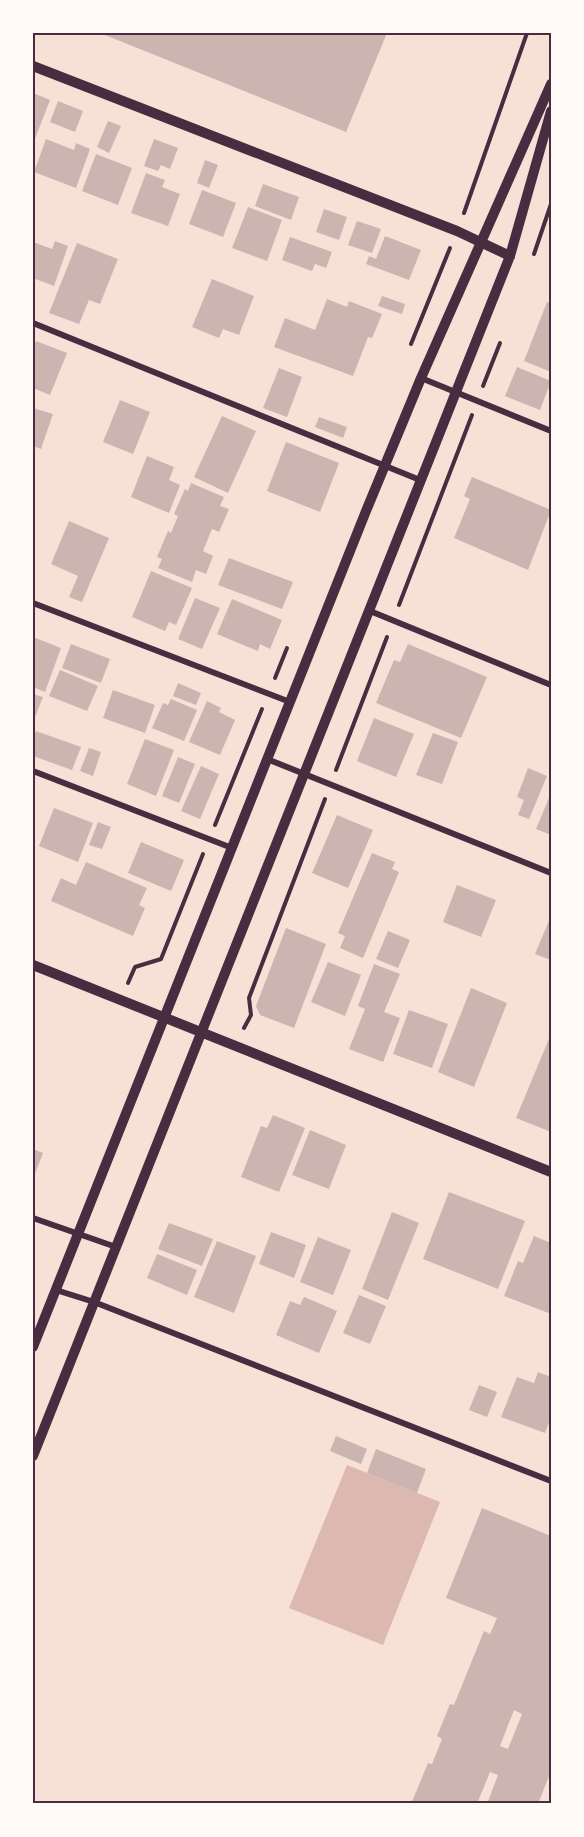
<svg xmlns="http://www.w3.org/2000/svg" width="584" height="1837" font-family="Lato,sans-serif">
<style>
.water{fill:#dcb8b0}
.building{fill:#ccb4b1;fill-rule:evenodd}
.lines{fill:none;stroke-linecap:round;stroke-linejoin:round}
.path{stroke:#4a2c40;stroke-width:4}
.minor{stroke:#4a2c40;stroke-width:6}
.tertiary{stroke:#4a2c40;stroke-width:10}
.neatline{fill:none;stroke:#4a2c40;stroke-width:2}
</style>
<rect width="100%" height="100%" fill="#f7e1d7"/>
<path class="water" d="M347,1465L440,1502L383,1645L289,1608Z"/>
<g class="building">
<path d="M100,33H387L346,132Z"/>
<path d="M33,93L50,100L33,144Z"/>
<path d="M58,101L83,111L75,132L50,122Z"/>
<path d="M108,121L121,126L109,153L97,147Z"/>
<path d="M46,139L74,150L76,143L90,149L76,188L34,172Z"/>
<path d="M154,139L178,148L170,169L161,165L158,171L144,166Z"/>
<path d="M96,154L132,168L118,205L82,191Z"/>
<path d="M205,160L218,165L209,188L197,183Z"/>
<path d="M146,173L165,180L162,187L180,194L168,226L131,213Z"/>
<path d="M263,184L299,197L291,220L255,206Z"/>
<path d="M202,190L236,203L223,237L189,224Z"/>
<path d="M248,207L282,220L267,261L232,248Z"/>
<path d="M324,209L347,217L339,240L316,232Z"/>
<path d="M357,221L381,229L372,253L348,245Z"/>
<path d="M385,236L421,250L409,280L366,264L369,256L376,259Z"/>
<path d="M290,237L332,252L326,268L315,264L312,271L282,260Z"/>
<path d="M55,241L68,246L54,286L33,278V242L52,249Z"/>
<path d="M77,243L118,259L100,304L89,300L79,324L49,313Z"/>
<path d="M212,279L254,296L239,335L223,329L219,338L192,327Z"/>
<path d="M382,296L405,304L402,314L378,306Z"/>
<path d="M327,299L347,307L349,301L382,314L372,338L368,337L353,376L274,347L285,318L315,330Z"/>
<path d="M547,302L551,304V372L524,361Z"/>
<path d="M36,341L67,353L50,395L33,388V349Z"/>
<path d="M517,367L551,381L540,410L505,396Z"/>
<path d="M279,368L302,377L287,417L263,408Z"/>
<path d="M120,400L150,412L133,454L103,442Z"/>
<path d="M33,408L53,414L41,449L33,446Z"/>
<path d="M222,416L256,431L228,493L194,477Z"/>
<path d="M319,417L347,427L343,438L315,427Z"/>
<path d="M286,442L339,463L320,512L267,491Z"/>
<path d="M147,456L174,467L169,480L180,485L169,513L131,497Z"/>
<path d="M472,477L551,510L528,570L454,538L470,499L464,496Z"/>
<path d="M191,483L224,497L220,506L229,509L219,532L212,529L203,551L213,556L206,574L196,570L192,582L158,568L162,559L157,557L168,531L171,533L178,516L174,514L185,489L188,491Z"/>
<path d="M69,521L109,538L82,602L69,597L78,576L51,564Z"/>
<path d="M229,558L293,582L282,609L218,585Z"/>
<path d="M151,571L192,588L176,625L169,622L165,631L132,617Z"/>
<path d="M195,598L220,608L202,649L178,639Z"/>
<path d="M232,599L282,620L270,649L260,644L258,651L217,634Z"/>
<path d="M33,637L61,648L45,692L33,687Z"/>
<path d="M71,644L110,659L101,683L62,668Z"/>
<path d="M408,644L487,677L461,738L376,703L394,660L400,662Z"/>
<path d="M60,670L98,686L87,711L49,696Z"/>
<path d="M178,683L201,693L196,705L173,696Z"/>
<path d="M113,690L155,705L145,733L103,718Z"/>
<path d="M33,694L43,697L33,722Z"/>
<path d="M171,699L197,710L184,741L152,728L163,703L168,705Z"/>
<path d="M207,701L221,708L219,712L235,720L220,755L189,742Z"/>
<path d="M374,718L414,734L396,777L357,761Z"/>
<path d="M36,731L81,747L72,770L33,756V740Z"/>
<path d="M433,733L458,742L442,784L416,775Z"/>
<path d="M145,739L174,750L156,796L127,784Z"/>
<path d="M89,748L101,752L93,776L80,771Z"/>
<path d="M178,757L195,764L179,803L162,796Z"/>
<path d="M201,766L219,774L200,819L181,811Z"/>
<path d="M528,768L547,776L529,819L518,815L524,800L517,797Z"/>
<path d="M551,793V835L536,829Z"/>
<path d="M54,808L93,823L78,862L39,846Z"/>
<path d="M337,815L373,830L348,888L312,873Z"/>
<path d="M98,822L111,827L102,849L89,845Z"/>
<path d="M141,842L184,860L171,891L128,873Z"/>
<path d="M372,853L395,862L392,869L399,872L363,958L340,948L345,936L338,933Z"/>
<path d="M86,862L147,888L139,905L145,908L133,936L51,901L61,878L76,885Z"/>
<path d="M457,885L496,900L481,937L443,922Z"/>
<path d="M551,916V960L535,954Z"/>
<path d="M286,928L326,944L294,1028L260,1015L256,1006Z"/>
<path d="M388,931L410,940L398,968L376,959Z"/>
<path d="M328,962L361,975L345,1016L311,1002Z"/>
<path d="M374,964L400,974L384,1012L400,1018L383,1062L349,1049L365,1009L358,1006Z"/>
<path d="M471,988L507,1003L474,1087L438,1072Z"/>
<path d="M409,1010L448,1024L432,1068L393,1054Z"/>
<path d="M551,1034V1132L516,1118Z"/>
<path d="M273,1115L305,1128L279,1192L241,1177L261,1126L267,1128Z"/>
<path d="M310,1130L346,1145L329,1189L292,1175Z"/>
<path d="M33,1149L43,1153L33,1179Z"/>
<path d="M449,1192L525,1221L498,1289L423,1259Z"/>
<path d="M392,1212L419,1223L388,1300L362,1289Z"/>
<path d="M169,1223L213,1239L202,1266L158,1249Z"/>
<path d="M271,1232L306,1245L294,1278L259,1264Z"/>
<path d="M534,1236L551,1243V1314L504,1296L518,1261L523,1263Z"/>
<path d="M318,1237L351,1250L333,1295L300,1282Z"/>
<path d="M217,1241L256,1256L234,1313L194,1297Z"/>
<path d="M157,1254L197,1270L187,1295L147,1278Z"/>
<path d="M359,1295L386,1306L370,1344L343,1333Z"/>
<path d="M304,1297L337,1311L319,1353L276,1335L290,1301L300,1305Z"/>
<path d="M538,1372L551,1377V1417L545,1433L501,1417L517,1377L534,1383Z"/>
<path d="M479,1385L497,1392L487,1417L469,1410Z"/>
<path d="M336,1436L367,1449L361,1464L330,1451Z"/>
<path d="M376,1449L426,1469L417,1493L367,1473Z"/>
<path d="M482,1508L551,1536V1771L538,1804H487L498,1775L490,1772L477,1804H411L428,1763L432,1764L442,1739L437,1736L450,1704L454,1705L484,1631L490,1634L497,1618L446,1598ZM514,1710L522,1714L508,1749L500,1746Z"/>
</g>
<g class="lines">
<g class="path">
<path d="M464,213L527,33"/>
<path d="M534,254L551,204"/>
<path d="M411,344L450,248"/>
<path d="M483,386L500,343"/>
<path d="M399,605L472,415"/>
<path d="M275,678L287,648"/>
<path d="M336,770L387,637"/>
<path d="M215,825L262,709"/>
<path d="M128,983L135,967L161,959L203,854"/>
<path d="M244,1028L251,1015L249,998L325,799"/>
</g>
<g class="minor">
<path d="M33,323L420,480"/>
<path d="M421,378L551,431"/>
<path d="M33,603L290,702"/>
<path d="M370,611L551,685"/>
<path d="M267,759L551,873"/>
<path d="M33,771L232,848"/>
<path d="M33,1218L116,1247"/>
<path d="M56,1290L94,1302L551,1481"/>
</g>
<g class="tertiary">
<path d="M33,66L457,231L510,256"/>
<path d="M33,965L551,1172"/>
<path d="M33,1347L366,511L421,378L551,84"/>
<path d="M33,1456L510,256L551,111"/>
</g>
</g>
<rect width="584" height="1837" fill="none" stroke="#fffaf5" stroke-width="69"/>
<rect x="34" y="34" width="516" height="1768" class="neatline"/>
</svg>
